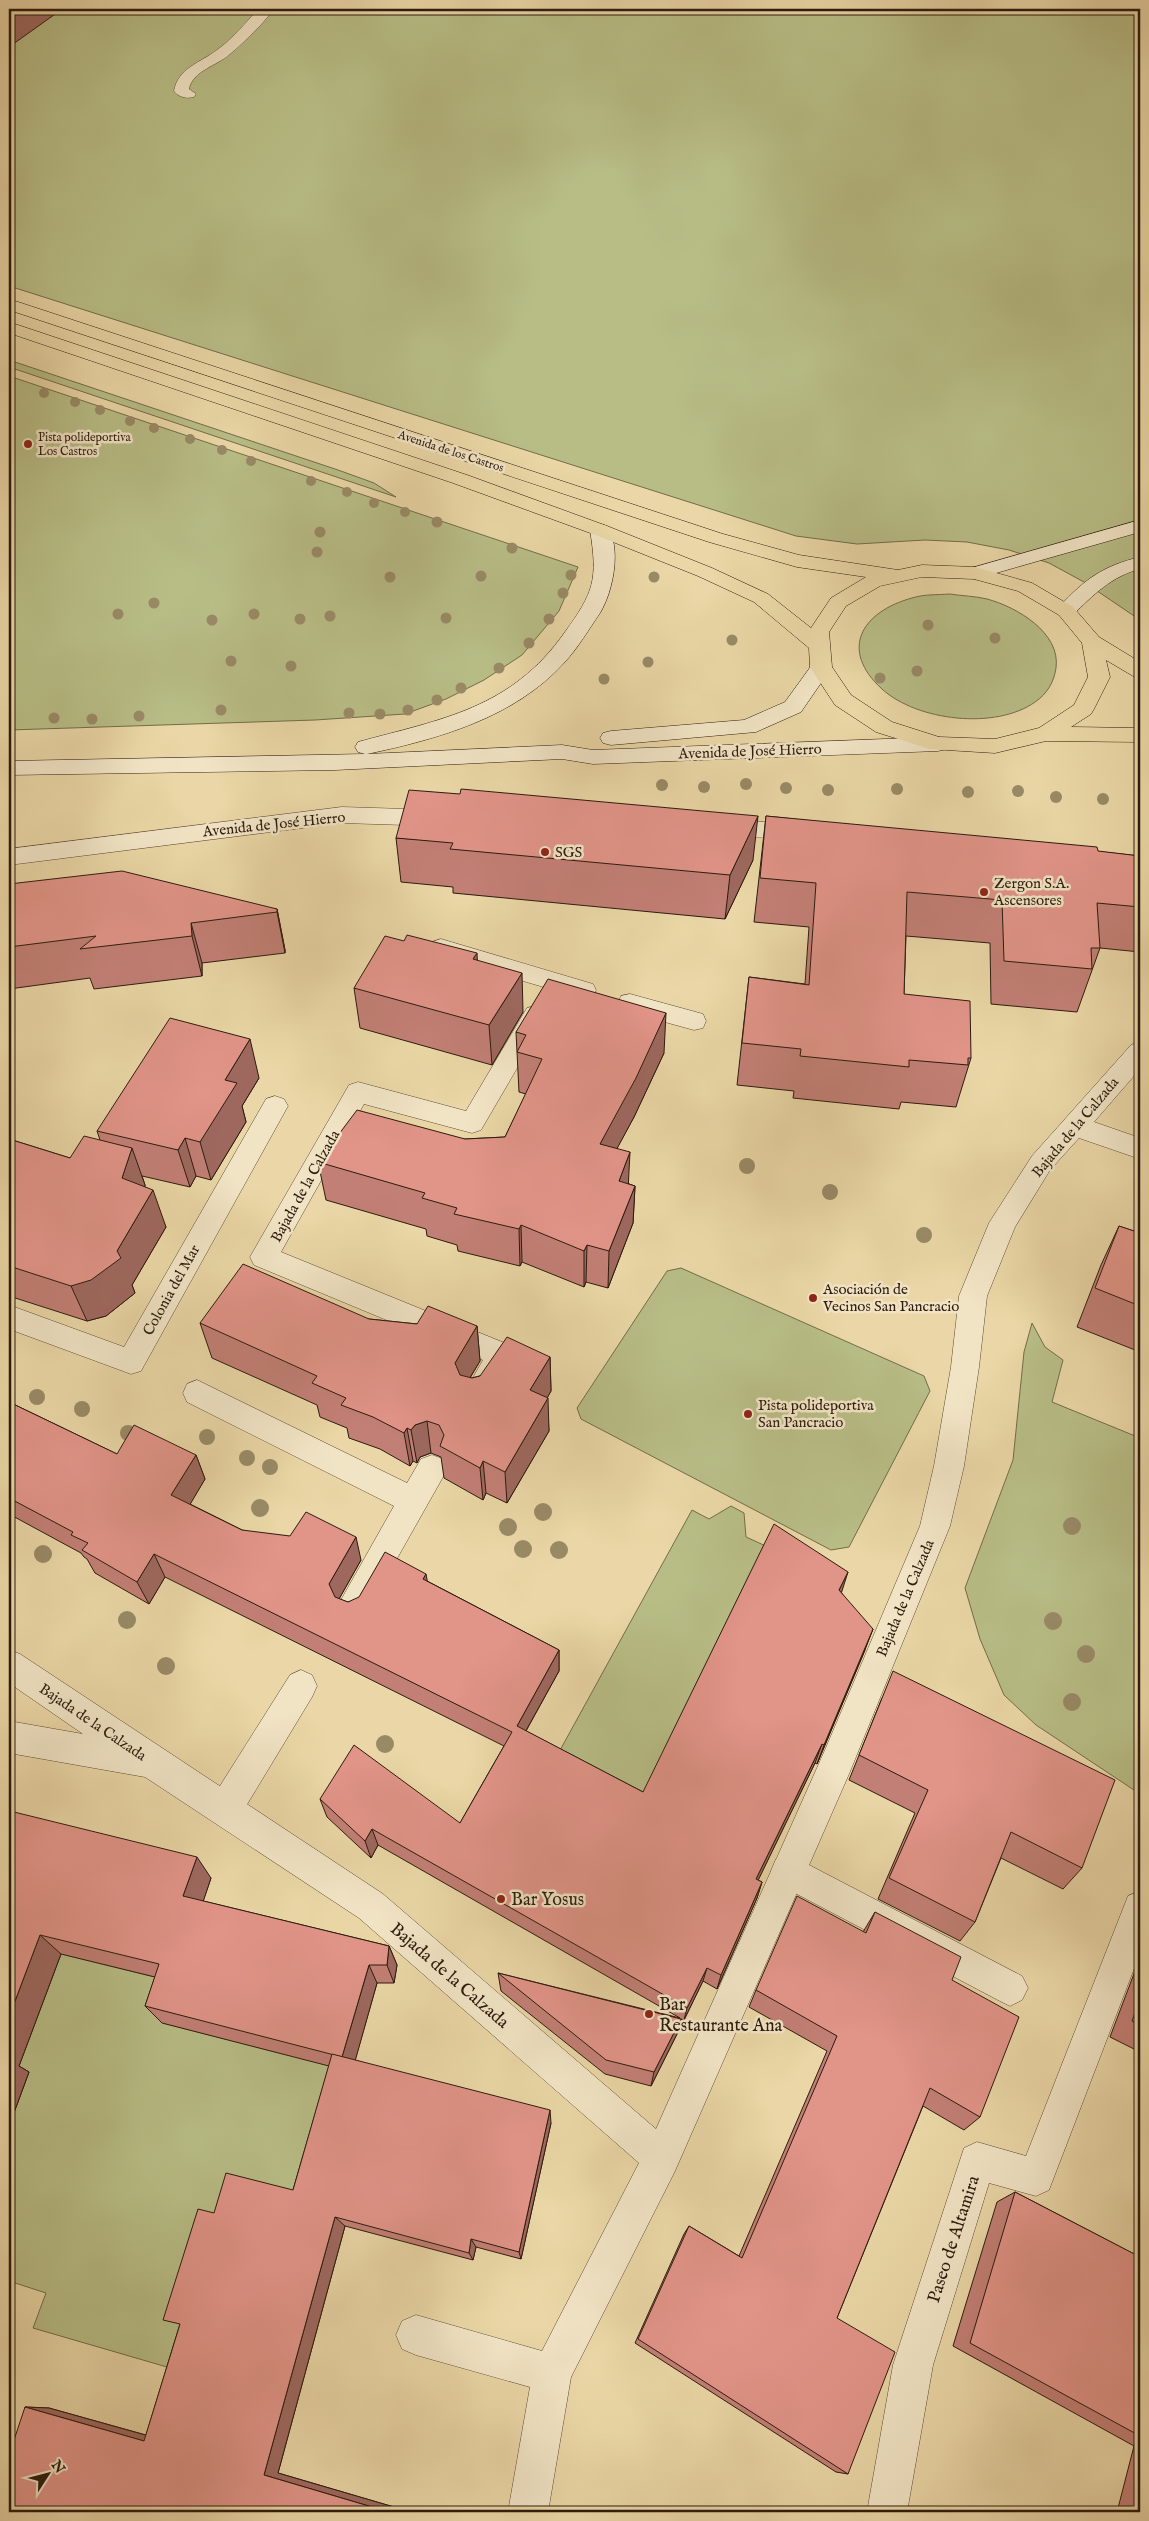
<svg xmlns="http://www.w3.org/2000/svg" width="1149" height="2521" font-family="'IM FELL English',serif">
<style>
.green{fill:#b8bd86;stroke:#726c4a}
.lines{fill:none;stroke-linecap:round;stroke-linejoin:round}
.service-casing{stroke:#5c4a34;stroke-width:1}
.minor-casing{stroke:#5c4a34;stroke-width:1}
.secondary-casing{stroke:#2c1b0e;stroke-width:1}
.primary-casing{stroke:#2c1b0e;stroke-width:1}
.service{fill:#f1e4c5;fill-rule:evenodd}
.minor{fill:#f1e4c5;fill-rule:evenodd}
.secondary{fill:#f1e4c5;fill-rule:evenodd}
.primary{fill:#ead6a6;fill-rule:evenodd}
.tree{fill:#998a66}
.wall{fill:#c27f75;stroke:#2c1b0e}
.shaded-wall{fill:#9e685f;stroke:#2c1b0e}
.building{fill:#e19488;stroke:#2c1b0e}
.poi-dot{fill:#8f2418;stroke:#f1e4c5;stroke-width:2}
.labels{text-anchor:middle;stroke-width:5;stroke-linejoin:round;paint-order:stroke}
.far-poi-label{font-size:12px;fill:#2c1b0e;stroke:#f1e4c5;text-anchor:start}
.far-street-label{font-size:12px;fill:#2c1b0e;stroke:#f1e4c5}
.street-label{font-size:15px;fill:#2c1b0e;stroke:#f1e4c5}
.poi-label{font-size:15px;fill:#2c1b0e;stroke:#f1e4c5;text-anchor:start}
.near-poi-label{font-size:18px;fill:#2c1b0e;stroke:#f1e4c5;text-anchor:start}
.near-street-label{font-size:18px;fill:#2c1b0e;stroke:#f1e4c5}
</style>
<rect width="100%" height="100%" fill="#ead6a6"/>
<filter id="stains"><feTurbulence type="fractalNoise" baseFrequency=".004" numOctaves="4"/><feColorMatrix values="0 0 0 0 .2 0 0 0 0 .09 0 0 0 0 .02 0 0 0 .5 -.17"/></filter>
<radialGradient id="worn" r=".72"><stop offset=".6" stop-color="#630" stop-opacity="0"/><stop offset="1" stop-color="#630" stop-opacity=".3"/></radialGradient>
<g class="green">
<path d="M9,9H1140V620L1084,582L1049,563L1009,550L967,542L925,540L857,544L796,536L9,286Z"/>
<path d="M9,360L338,470L374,483L396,497L9,367Z"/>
<path d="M9,376L578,567L559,611L522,655L484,680L446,699L405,714L315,720L9,730Z"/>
<path d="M950,594C962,596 975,596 987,599C1017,607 1061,633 1056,668C1054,682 1047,694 1035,702C996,730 917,721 882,689C839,650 861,612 912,598C924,594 938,595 950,594Z"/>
<path d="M681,1268L924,1376L930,1391L849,1547L831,1550L581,1419L577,1408L667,1271Z"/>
<path d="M1032,1323L1045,1347L1063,1360L1052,1402L1140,1438V1794L1036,1725L1004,1695L980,1639L965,1588L1013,1460L1024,1352Z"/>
<path d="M731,1506L744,1513L746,1537L768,1547L640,1811L553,1763L692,1510L709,1519Z"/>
<path d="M9,1941L175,1982L163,2023L342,2069L304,2200L184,2372L33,2328L46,2293L9,2281V2126L29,2072L18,2069Z"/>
</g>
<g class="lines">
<g class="service-casing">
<g id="service">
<path d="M259,9H274C262,25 245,41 230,54C217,66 193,70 189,89L196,94L194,97C187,99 178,97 174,91C178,68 200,63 217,50C233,39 246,22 259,9Z"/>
<path d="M441,939L593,984L596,990L593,996L584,999L432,954L429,948L432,942Z"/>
<path d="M630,994L703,1014L706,1021L703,1028L694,1030L621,1010L618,1003L621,996Z"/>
<path d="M536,1006L545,1008L548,1015L481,1130L472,1133L364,1104L281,1252L512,1346L516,1355C507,1373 498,1398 475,1390L471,1381L483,1360L254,1265L250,1257L349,1085L358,1082L466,1111L527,1008Z"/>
<path d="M275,1096L284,1099L288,1106L141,1371L131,1374L9,1329V1305L124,1347L266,1099Z"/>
<path d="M197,1380L407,1483L421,1459L432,1455L443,1459L447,1468L443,1477L364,1617L353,1622L342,1617L337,1607L394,1506L187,1402L183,1393L187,1384Z"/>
<path d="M301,1670L312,1675L317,1686L312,1697L237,1821L225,1826L213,1821L208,1809L213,1797L290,1675Z"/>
<path d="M788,1854L1022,1976L1028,1988L1022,2000L1010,2006L998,2000L776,1883L771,1871L776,1859Z"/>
</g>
</g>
<g class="minor-casing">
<g id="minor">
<path d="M342,807L438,810L446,812L449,818L446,824L438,826L342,823L9,865V849Z"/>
<path d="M718,820L802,823L810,825L813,831L810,837L802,839L718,836L710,834L707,828L710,822Z"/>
<path d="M1140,1042V1069L1094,1122L1140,1138V1159L1079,1138L1050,1170L1015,1227L987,1296L979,1367L964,1466L950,1526L849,1774L675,2171L571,2377L548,2512H508L530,2387L416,2355L402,2349L396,2335L402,2321L416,2315L542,2351L639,2163L359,1918L145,1777L9,1753V1721L83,1734L9,1683V1650L20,1654L383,1894L656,2129L825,1750L920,1526L934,1466L951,1367L959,1296L989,1223L1032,1156L1131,1045Z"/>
<path d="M1140,1891V1953L1049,2190L1036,2196L989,2183L933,2365L907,2512H867L893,2365L964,2148L977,2142L1026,2156L1128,1896Z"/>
</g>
</g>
<g class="secondary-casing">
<g id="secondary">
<path d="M1140,520V532L975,579L968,577L965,573L968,569Z"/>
<path d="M600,524L607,526C622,548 613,592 600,613C589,629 578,648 564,663C514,718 438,739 367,754L562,745L593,750L938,737L946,739L949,744L946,749L938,751L593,764L562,759L335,770L9,775V761L365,754L358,752L355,747L358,742C442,719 511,709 565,632C594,592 598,580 590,530L593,526Z"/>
<path d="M1140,557V569C1112,576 1093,595 1073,615L1066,617L1059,615L1056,611L1059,607C1085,579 1103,566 1140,557Z"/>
<path d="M821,660L828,662L832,667L801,712L756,732L611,745L603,743L600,738L603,733L611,731L744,720L785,702L814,662Z"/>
</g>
</g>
<g class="primary-casing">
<path id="primary" d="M9,299L723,534L799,555L898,570L922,565L975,567L1032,583L1073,607L1099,637L1140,662V678L1133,676L1106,660L1110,677L1094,709L1091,714L1071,727L1140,728V742L1046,741L995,753L930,749L876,732L835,705L810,667L809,648L754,602L698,576L593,534L453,483L9,333V322L467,475L607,526L712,568L768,594L811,628L831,598L866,577L797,567L709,542L9,310ZM922,577L974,579L1018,591L1059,615L1082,643L1088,677L1074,705L1039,728L995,739L939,737L892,722L851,695L832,667L829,632L846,606L880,586Z"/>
</g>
<use href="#service" class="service"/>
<use href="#minor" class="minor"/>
<use href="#secondary" class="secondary"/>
<use href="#primary" class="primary"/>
</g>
<g class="tree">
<circle cx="44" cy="393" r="5"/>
<circle cx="75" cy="402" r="5"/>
<circle cx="100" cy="410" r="5"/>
<circle cx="130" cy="421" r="5"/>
<circle cx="154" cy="428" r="5"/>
<circle cx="190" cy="439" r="5"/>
<circle cx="222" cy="450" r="5"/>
<circle cx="251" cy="461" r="5"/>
<circle cx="311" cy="481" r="5"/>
<circle cx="347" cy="492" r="5"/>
<circle cx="374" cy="503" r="5"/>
<circle cx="405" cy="512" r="5"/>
<circle cx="437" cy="522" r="5.5"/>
<circle cx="320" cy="532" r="5.5"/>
<circle cx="512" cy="548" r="5.5"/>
<circle cx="317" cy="552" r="5.5"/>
<circle cx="571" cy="575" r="5.5"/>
<circle cx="481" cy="576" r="5.5"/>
<circle cx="390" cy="577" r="5.5"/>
<circle cx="654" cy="577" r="5.5"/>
<circle cx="563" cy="593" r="5.5"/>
<circle cx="154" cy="603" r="5.5"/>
<circle cx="118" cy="614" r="5.5"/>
<circle cx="254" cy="614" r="5.5"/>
<circle cx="330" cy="616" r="5.5"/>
<circle cx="446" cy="618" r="5.5"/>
<circle cx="300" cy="619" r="5.5"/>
<circle cx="549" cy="619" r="5.5"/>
<circle cx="212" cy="620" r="5.5"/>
<circle cx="928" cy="625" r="5.5"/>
<circle cx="995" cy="638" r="5.5"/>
<circle cx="732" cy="640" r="5.5"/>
<circle cx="529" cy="643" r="5.5"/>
<circle cx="231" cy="661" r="5.5"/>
<circle cx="648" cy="662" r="5.5"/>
<circle cx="291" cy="666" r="5.5"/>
<circle cx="499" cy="668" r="5.5"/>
<circle cx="917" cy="671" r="5.5"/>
<circle cx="880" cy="678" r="5.5"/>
<circle cx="604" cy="679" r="5.5"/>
<circle cx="461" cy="688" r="5.5"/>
<circle cx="437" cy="700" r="5.5"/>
<circle cx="221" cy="710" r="5.5"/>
<circle cx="408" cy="710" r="5.5"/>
<circle cx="349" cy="713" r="5.5"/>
<circle cx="380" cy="714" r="5.5"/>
<circle cx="139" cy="716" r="5.5"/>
<circle cx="54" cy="718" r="5.5"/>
<circle cx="92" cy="719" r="5.5"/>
<circle cx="746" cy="784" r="6"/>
<circle cx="662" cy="785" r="6"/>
<circle cx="704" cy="787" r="6"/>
<circle cx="786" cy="788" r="6"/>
<circle cx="897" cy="789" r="6"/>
<circle cx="828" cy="790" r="6"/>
<circle cx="1018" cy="791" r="6"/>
<circle cx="968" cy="792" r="6"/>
<circle cx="1056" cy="797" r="6"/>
<circle cx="1103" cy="799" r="6"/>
<circle cx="747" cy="1166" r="8"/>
<circle cx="830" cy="1192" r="8"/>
<circle cx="924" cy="1235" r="8"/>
<circle cx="37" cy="1397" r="8"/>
<circle cx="82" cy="1409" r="8"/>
<circle cx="128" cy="1433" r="8"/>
<circle cx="207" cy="1437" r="8"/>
<circle cx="247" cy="1458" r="8"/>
<circle cx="270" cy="1467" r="8"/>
<circle cx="260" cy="1508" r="9"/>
<circle cx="543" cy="1512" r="9"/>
<circle cx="1072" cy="1526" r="9"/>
<circle cx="508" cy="1527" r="9"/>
<circle cx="523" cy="1549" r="9"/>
<circle cx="559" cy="1550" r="9"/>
<circle cx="43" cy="1554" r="9"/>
<circle cx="127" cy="1620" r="9"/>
<circle cx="1053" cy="1621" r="9"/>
<circle cx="1086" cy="1654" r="9"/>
<circle cx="166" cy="1666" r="9"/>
<circle cx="1072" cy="1702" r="9"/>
<circle cx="385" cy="1744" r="9"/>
</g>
<g class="wall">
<path d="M766,816L1140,856V952L1100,948L1077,1012L991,1004L990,943L906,936L904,994L971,1058L958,1100L956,1107L901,1102L899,1109L793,1098L794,1091L737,1085L749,977L805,984L809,927L754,922Z"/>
<path d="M396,838L753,860L725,919L453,893V887L401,882Z"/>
<path d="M9,884L277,909L285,950V953L202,963V976L94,989L90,978L9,989Z"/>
<path d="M477,960L523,1012L492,1065L360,1028L354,988Z"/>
<path d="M516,1032L664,1053L634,1117L617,1148L629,1184L635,1186L633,1223L608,1288L586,1282L584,1287L522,1262L520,1266L458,1251L457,1245L427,1236L426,1229L326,1200L318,1162L465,1139L505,1137L526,1094L519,1092Z"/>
<path d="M259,1078L242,1106L246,1122L211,1180L196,1176L190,1187L142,1176L145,1185V1187L166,1227L132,1285L135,1293L106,1316L87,1321L9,1296V1139L70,1158L100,1140L97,1131Z"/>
<path d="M1119,1226L1140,1233V1352L1077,1327L1101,1265Z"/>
<path d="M369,1319L417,1324L477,1326L480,1361L470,1378H472L550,1357L551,1391L547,1398L549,1431L507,1503L486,1493L483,1500L444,1478L441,1457L431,1453L420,1457L417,1463L413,1461L410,1466L380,1449L349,1438L347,1428L320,1417L317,1405L212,1358L200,1323Z"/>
<path d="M9,1402L117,1454L196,1455L205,1479L190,1504L242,1530L361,1560L339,1599L348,1602L427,1581L559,1650V1671L526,1731L643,1792L842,1593L865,1650L817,1764L815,1763L758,1880L762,1882L757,1898L717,1989L703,1981L684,2020L681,2019L677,2034L651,2086L605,2074L501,1991L498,1973L680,2018L378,1845L371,1858L327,1817L320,1799L460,1823L504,1746L165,1577L149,1604L95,1573L87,1559L84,1557L81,1553L9,1514Z"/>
<path d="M882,1698L1082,1868L1063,1889L1001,1858L975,1922L960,1941L878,1899L915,1813L849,1780Z"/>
<path d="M9,1824L211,1878L203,1901L389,1946L397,1965L394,1983H377L355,2060L551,2123L521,2259L476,2247L473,2260L345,2226L278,2473L411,2512H9L25,2407L49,2408L146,2435L214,2213L293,2190L329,2066L162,2023L145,2006L155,1977L61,1954L19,2066L29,2072L9,2126Z"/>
<path d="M875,1912L952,1980L980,2117L964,2130L923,2106L837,2318L848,2474L836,2472L635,2343L684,2234L689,2226L739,2256L827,2051L749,2007L756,1990L863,1932Z"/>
<path d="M1140,1967V2052L1110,2037L1135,1971Z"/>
<path d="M1015,2192L1140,2257V2512H1117L1134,2446L953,2346L997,2202Z"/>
</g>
<g class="shaded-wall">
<path d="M17,9H57L58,12L9,47V14Z"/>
<path d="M758,816L753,860L725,919L730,875Z"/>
<path d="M277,909L285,950V953L277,912Z"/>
<path d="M191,923L202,963V976L192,936Z"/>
<path d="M477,953L479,993L473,959Z"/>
<path d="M522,973L523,1012L492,1065L489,1025Z"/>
<path d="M666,1013L664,1053L634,1117L599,1182L600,1144Z"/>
<path d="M250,1039L259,1078L242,1106L246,1122L211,1180L200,1142L225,1080Z"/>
<path d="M185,1138L196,1176L190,1187L178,1150Z"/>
<path d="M132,1148L145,1185L136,1215L122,1178Z"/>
<path d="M630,1152L628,1190L619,1181Z"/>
<path d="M635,1186L633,1223L608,1288L609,1251Z"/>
<path d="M153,1190L166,1227L132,1285L135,1293L106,1316L87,1321L71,1286L117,1251Z"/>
<path d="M521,1225L522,1262L520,1266L519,1229Z"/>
<path d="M587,1245L586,1282L584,1287V1251Z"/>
<path d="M477,1326L480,1361L458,1397L455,1363Z"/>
<path d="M550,1357L551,1391L532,1424L530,1390Z"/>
<path d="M548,1398L549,1431L507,1503L505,1472Z"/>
<path d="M427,1421L431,1453L420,1457L417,1463L411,1430L415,1425Z"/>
<path d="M407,1428L413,1461L410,1466L404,1433Z"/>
<path d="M196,1455L205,1479L182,1518L171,1495Z"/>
<path d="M483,1461L486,1493L483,1500L480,1468Z"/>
<path d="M356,1537L361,1560L335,1606L329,1584Z"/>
<path d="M154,1554L165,1577L149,1604L137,1582Z"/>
<path d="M848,1572L841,1594L839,1590Z"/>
<path d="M426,1574L430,1596L423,1579Z"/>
<path d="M873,1629L865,1650L817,1764L824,1745Z"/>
<path d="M559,1650V1671L518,1745L517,1726Z"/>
<path d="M822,1744L815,1763L751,1895L756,1879Z"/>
<path d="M372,1829L378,1845L371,1858L365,1841Z"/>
<path d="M197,1857L211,1878L198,1917L183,1896Z"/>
<path d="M762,1882L757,1898L717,1989L721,1975Z"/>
<path d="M40,1935L61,1954L19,2066L29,2072L9,2126V2017Z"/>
<path d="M389,1946L397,1965L394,1983L387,1965Z"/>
<path d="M369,1965L377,1983L352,2072L342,2057Z"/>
<path d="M707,1968L703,1981L684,2020L687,2008Z"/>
<path d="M681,2019L677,2034L651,2086L654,2072Z"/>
<path d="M550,2110L551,2123L521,2259L519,2252Z"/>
<path d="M335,2217L345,2226L278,2473L411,2512H389L264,2475Z"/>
<path d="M471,2239L476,2247L473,2260L469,2253Z"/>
<path d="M25,2407L49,2408L163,2440L144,2441Z"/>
</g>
<g class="building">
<path d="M9,9H17L9,14Z"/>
<path d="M461,789L758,816L730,875L450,849L453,843L396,838L409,790L460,794Z"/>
<path d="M766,816L1097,847L1098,851L1140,856V907L1097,903L1100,948H1091L1092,969L1004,961L1002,900L907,892L904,994L970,1001L971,1058H968V1065L909,1060V1067L800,1056L801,1049L742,1043L749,977L809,985L816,883L760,878Z"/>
<path d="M122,871L277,909V912L191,923L192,936L80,949L96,936L9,947V884Z"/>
<path d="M407,935L477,953L473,959L522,973L489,1025L354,988L385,936L404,941Z"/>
<path d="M548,979L666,1013L636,1078L600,1144L630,1152L619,1181L635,1186L609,1251L587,1245L584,1251L521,1225L519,1229L454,1214L457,1208L422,1198L425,1193L318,1162L357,1110L465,1139L505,1137L542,1059L517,1052L526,1035L516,1032Z"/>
<path d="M170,1018L250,1039L225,1080L237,1083L200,1142L185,1138L178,1150L97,1131Z"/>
<path d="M84,1136L132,1148L122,1178L153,1190L117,1251L121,1258L91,1280L71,1286L9,1266V1139L70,1158Z"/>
<path d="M1119,1226L1140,1233V1306L1095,1288Z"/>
<path d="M243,1264L369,1319L417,1324L428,1306L477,1326L455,1363L460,1375L472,1378L480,1376L507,1337L550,1357L530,1390L548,1398L505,1472L483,1461L480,1468L440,1446L444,1435L439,1425L427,1421L415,1425L411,1430L407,1428L404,1433L373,1417L341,1405L346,1398L312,1383L317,1376L200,1323Z"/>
<path d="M9,1402L117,1454L134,1425L196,1455L171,1495L242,1530L290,1536L306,1512L356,1537L329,1584L335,1597L348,1602L359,1597L385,1552L426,1574L423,1579L559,1650L517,1726L643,1792L774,1524L848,1572L839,1590L873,1629L824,1745L822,1744L756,1879L762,1882L721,1975L707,1968L687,2008L372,1829L365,1841L320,1799L354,1745L460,1823L512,1732L154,1554L137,1582L82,1550L88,1543L71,1535L73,1532L9,1498Z"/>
<path d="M893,1671L1115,1780L1082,1868L1011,1832L975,1922L889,1878L928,1790L859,1755Z"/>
<path d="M14,1812L197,1857L183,1896L389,1946L387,1965H369L342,2057L145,2006L159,1964L40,1935L9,2017V1824Z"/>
<path d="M797,1896L866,1933L875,1912L961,1957L952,1980L1019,2017L980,2117L930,2088L837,2318L895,2352L848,2474L638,2339L689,2226L742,2258L837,2036L756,1990Z"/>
<path d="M498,1973L681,2019L654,2072L606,2060Z"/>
<path d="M1140,1999V2025L1132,2021Z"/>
<path d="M332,2054L550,2110L519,2252L471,2239L469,2253L335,2217L264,2475L389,2512H9V2455L25,2407L144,2441L180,2324L163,2320L198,2209L214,2213L226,2173L293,2190Z"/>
<path d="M1015,2192L1140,2257V2436L970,2343Z"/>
</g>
<g class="poi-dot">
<circle cx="28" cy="444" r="5"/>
<circle cx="545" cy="852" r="5"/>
<circle cx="984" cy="892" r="5"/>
<circle cx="813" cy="1298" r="5"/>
<circle cx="748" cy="1414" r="5"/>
<circle cx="501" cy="1899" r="5"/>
<circle cx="649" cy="2014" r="5"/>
</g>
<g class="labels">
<g class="far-poi-label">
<text x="38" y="441">Pista polideportiva<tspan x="38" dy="14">Los Castros</tspan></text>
</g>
<g class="far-street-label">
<text transform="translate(451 451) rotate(18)" y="4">Avenida de los Castros</text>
</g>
<g class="street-label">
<text transform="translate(750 751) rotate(-2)" y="5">Avenida de José Hierro</text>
<text transform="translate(274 824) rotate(-6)" y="5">Avenida de José Hierro</text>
<text transform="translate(1075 1127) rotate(-50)" y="5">Bajada de la Calzada</text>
<text transform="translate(305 1186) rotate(-61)" y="5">Bajada de la Calzada</text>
<text transform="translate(171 1290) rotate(-61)" y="5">Colonia del Mar</text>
<text transform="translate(905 1598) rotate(-67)" y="5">Bajada de la Calzada</text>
<text transform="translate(93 1722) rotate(34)" y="5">Bajada de la Calzada</text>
</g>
<g class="poi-label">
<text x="555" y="857">SGS</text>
<text x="994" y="888">Zergon S.A.<tspan x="994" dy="17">Ascensores</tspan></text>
<text x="823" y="1294">Asociación de<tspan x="823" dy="17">Vecinos San Pancracio</tspan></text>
<text x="758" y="1410">Pista polideportiva<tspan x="758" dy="17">San Pancracio</tspan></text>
</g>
<g class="near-poi-label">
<text x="511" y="1905">Bar Yosus</text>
<text x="659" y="2010">Bar<tspan x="659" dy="21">Restaurante Ana</tspan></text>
</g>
<g class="near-street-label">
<text transform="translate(450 1975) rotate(41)" y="6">Bajada de la Calzada</text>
<text transform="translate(953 2239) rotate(-72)" y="6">Paseo de Altamira</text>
</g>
</g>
<rect width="1149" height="2521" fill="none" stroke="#ead6a6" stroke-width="30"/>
<rect x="10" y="10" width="1129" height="2501" fill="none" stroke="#2c1b0e" stroke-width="2.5"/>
<rect x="15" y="15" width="1119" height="2491" fill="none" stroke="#2c1b0e"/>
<g transform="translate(48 2474) rotate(54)" stroke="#f1e4c5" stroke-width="4" paint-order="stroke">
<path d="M0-4L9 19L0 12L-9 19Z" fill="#2c1b0e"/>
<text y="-8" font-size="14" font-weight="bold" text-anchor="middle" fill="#2c1b0e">N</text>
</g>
<rect width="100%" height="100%" filter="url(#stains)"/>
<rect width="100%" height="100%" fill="url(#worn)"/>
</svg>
